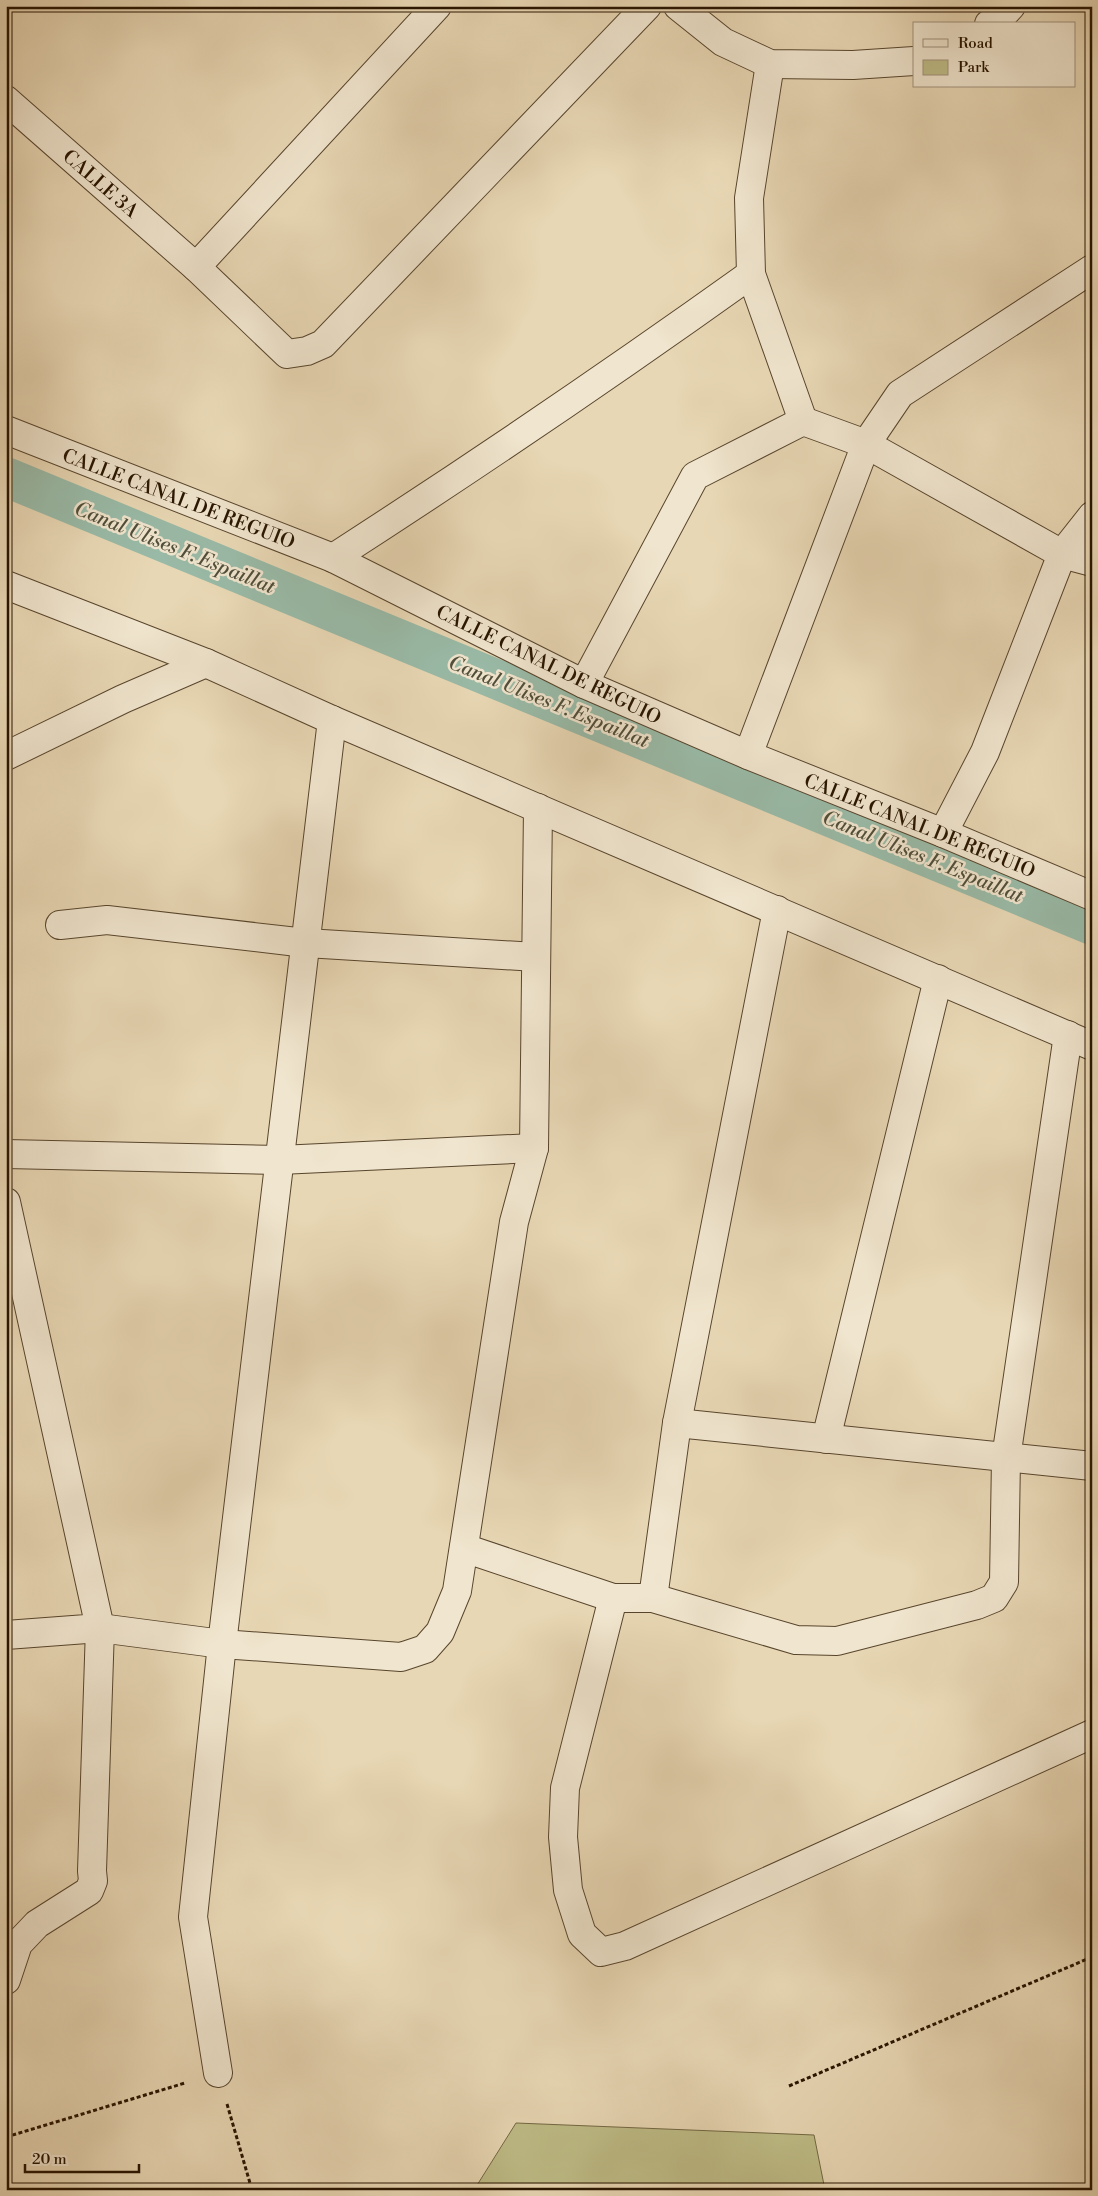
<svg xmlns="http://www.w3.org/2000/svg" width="1098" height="2196" font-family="'Libre Bodoni',serif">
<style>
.green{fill:#bebc87;stroke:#736844}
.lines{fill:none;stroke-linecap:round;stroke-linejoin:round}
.canal{stroke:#99baa7;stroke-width:40}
.street-casing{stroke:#58452d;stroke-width:30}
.path{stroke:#281400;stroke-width:3;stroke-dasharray:4 2.5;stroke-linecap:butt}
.street{stroke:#f0e5ce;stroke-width:28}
.labels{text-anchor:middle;stroke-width:5;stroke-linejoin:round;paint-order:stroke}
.street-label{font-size:19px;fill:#281400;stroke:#f0e5ce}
.water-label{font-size:20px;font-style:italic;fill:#504e3a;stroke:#f0e5ce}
</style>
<rect width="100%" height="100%" fill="#e8d7b4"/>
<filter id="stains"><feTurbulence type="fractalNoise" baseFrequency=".004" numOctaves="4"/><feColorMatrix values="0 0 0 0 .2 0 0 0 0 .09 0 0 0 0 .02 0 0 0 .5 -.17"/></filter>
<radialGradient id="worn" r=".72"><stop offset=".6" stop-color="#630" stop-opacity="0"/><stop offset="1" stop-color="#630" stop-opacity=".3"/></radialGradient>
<path class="green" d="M516,2123L814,2135L825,2190H474Z"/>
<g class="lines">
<path class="canal" d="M6,477L1092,925"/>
<g class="street-casing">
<g id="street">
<path d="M678,6L723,42L770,64L853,65L914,61"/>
<path d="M989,24L1001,17L1011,6"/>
<path d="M6,100L196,267L287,354L307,351L323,344L647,6"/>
<path d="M196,267L437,6"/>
<path d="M751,274L749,198L770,64"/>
<path d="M6,430L333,558L584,684L748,755L943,833L1092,896"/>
<path d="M333,558C474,467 614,372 751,274L803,421"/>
<path d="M6,585L206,663L332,720L1092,1046"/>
<path d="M584,684L695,476L803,421L866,444L1062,554L1092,562"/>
<path d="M748,755L866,444L900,394L1092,269"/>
<path d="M6,756L123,699L206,663"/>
<path d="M943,833L985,752L1062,554L1092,516"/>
<path d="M60,925L107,920L306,943L536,957"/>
<path d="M6,1154L280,1160L534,1148"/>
<path d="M6,1202L100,1628L6,1635"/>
<path d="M677,1423L1092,1466"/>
<path d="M826,1439L938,979"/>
<path d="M464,1548L613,1598H653L796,1640L837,1641L977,1605L994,1598L1004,1582L1006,1458L1068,1035"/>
<path d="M613,1598L565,1788L563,1837L568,1890L582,1934L601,1952L625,1946L1092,1734"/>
<path d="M653,1598L677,1423L777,910"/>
<path d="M6,1980L18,1944L37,1924L89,1891L93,1881L92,1871L100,1628L222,1644L401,1657L425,1649L440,1632L457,1591L514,1222L534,1148L538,808"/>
<path d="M218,2073L193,1917L222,1644L332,720"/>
</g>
</g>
<g class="path">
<path d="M789,2086L1092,1957"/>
<path d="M227,2104L252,2190"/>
<path d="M6,2137L185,2083"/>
</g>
<use href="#street" class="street"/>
</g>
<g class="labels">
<g class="street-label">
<text transform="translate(101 183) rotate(41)" y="7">CALLE 3A</text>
<text transform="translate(179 498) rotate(21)" y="7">CALLE CANAL DE REGUIO</text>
<text transform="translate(549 664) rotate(26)" y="7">CALLE CANAL DE REGUIO</text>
<text transform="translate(920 825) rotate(22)" y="7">CALLE CANAL DE REGUIO</text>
</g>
<g class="water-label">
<text transform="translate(175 547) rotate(22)" y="7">Canal Ulises F. Espaillat</text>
<text transform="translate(549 701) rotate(22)" y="7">Canal Ulises F. Espaillat</text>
<text transform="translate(923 856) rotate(22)" y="7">Canal Ulises F. Espaillat</text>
</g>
</g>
<rect width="1098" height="2196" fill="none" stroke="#e8d7b4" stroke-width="25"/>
<rect x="8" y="8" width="1083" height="2181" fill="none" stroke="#281400" stroke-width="2.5"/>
<rect x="12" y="12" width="1073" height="2171" fill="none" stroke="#281400"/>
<rect x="913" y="22" width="162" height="65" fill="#f0e5ce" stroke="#a0917c"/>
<rect x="923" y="39" width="25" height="8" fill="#f0e5ce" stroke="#a0917c"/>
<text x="958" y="48" font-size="15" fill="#281400">Road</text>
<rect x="923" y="60" width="25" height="15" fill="#bebc87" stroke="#a0917c"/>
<text x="958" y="72" font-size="15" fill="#281400">Park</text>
<path d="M25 2164v8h114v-8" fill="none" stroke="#281400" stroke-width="2.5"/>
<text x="32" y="2164" font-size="15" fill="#281400" stroke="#f0e5ce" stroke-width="4" paint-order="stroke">20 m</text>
<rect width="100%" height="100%" filter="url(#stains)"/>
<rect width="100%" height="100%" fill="url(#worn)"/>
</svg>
